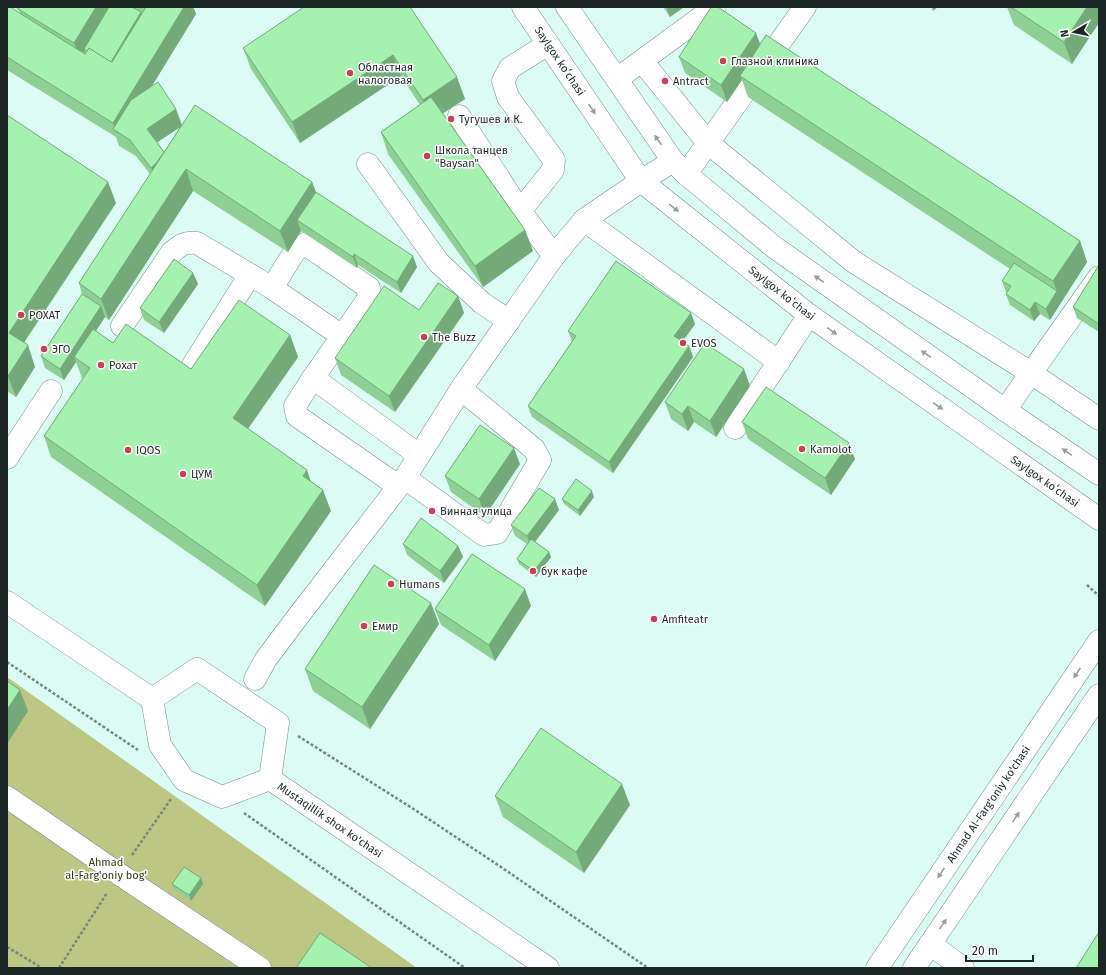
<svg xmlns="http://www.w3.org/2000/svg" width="1106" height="975" font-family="'Fira Sans',sans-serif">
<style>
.green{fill:#bec683}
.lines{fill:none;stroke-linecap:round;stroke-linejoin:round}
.minor-casing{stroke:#718e88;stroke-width:23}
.major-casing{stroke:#718e88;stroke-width:23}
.path{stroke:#748884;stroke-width:2.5;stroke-dasharray:3 2;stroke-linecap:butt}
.minor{stroke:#fff;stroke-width:22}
.major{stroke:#fff;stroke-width:22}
.wall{fill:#8ecf96;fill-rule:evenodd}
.shaded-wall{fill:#74a97a}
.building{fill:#a5f1af;stroke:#74a97a}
.oneway{fill:#999e9d}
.poi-dot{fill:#cf3e58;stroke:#fff;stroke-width:1.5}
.labels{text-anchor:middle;stroke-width:3;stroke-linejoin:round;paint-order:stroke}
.street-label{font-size:11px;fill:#1c2725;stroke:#fff}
.poi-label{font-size:11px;fill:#1c2725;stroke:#fff;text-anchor:start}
.park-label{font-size:11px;fill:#343810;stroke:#fff}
</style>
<rect width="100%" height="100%" fill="#dbfbf4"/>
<path class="green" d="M7,677L417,968H7Z"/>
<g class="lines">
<g class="minor-casing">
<g id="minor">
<path d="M642,61L708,143L854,262L1031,373L1099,419"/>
<path d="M617,79L715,7"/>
<path d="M459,116L520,211L554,256"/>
<path d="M368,164L439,263L482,303L509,321"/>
<path d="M686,174L805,7"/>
<path d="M520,211L553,170L554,160L508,97L503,81L510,68L548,44"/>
<path d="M584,220L779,362"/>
<path d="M122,326L172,252C182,244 185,242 197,243L272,288"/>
<path d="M193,365L250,275"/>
<path d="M313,378L366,302L369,295V288L305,244L295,251L272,288L342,336"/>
<path d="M1005,410L1099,277"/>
<path d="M735,428L809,315"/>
<path d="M7,458L51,391"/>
<path d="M405,478L484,535L497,533L540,460L534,449L461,389"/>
<path d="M398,486L297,416L295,406L313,378L419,455"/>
<path id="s1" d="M7,602L152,699L197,669L278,723L270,779L548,968"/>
<path d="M255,679L266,659L296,619L405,478L461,389L554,256L584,220L641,181L673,161"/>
<path d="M152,699L160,745L184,780L222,797L270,779"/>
<path d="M7,797L119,874L260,968"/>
<path d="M930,944L963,968"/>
</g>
</g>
<g class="major-casing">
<g id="major">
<path d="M523,7L641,181L809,315L1099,519"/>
<path d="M567,7L673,161L686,174L774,247L1005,410L1099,474"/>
<path id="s2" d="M877,968L1099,641"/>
<path d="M914,968L1099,695"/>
</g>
</g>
<g class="path">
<path d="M1087,585L1099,596"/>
<path d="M7,662L138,750"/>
<path d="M298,736L412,808L501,867L648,968"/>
<path d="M244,813L465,968"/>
<path d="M132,855L171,799"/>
<path d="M7,947L42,968"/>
<path d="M59,968L107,893"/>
</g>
<use href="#minor" class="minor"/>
<use href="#major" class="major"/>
</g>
<g class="wall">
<path d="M7,7L20,13L18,9L19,7H193L196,14L151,87L176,109L182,125L312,182L316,192L417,267L401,293L358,265L357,268L301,231L288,252L193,191L109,320L105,317L96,331L113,343L191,369L290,335L298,357L248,429L311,481L331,511L265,606L51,457L44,436L83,379L82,378L76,362L64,380L45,368L41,356L82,294L79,283L150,174L136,156L119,146L116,137L7,70ZM180,127L164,152L157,142Z"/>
<path d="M410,7L465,99L443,113L525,230L533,251L483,287L388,154L381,132L420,105L401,76L300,143L251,69L243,48Z"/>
<path d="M663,7H684L670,17Z"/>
<path d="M1007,7H1099L1072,64L1014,25Z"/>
<path d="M760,44L1080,241L1087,262L1050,320L1040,314L1034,321L1010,305L1006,294L1007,293L1006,292L1002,281L1010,269L748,97L742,80L727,102L685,73L679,57Z"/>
<path d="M7,115L116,203L24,343L35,367L16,397L7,391Z"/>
<path d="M1099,265V332L1077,318L1073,307Z"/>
<path d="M193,273L198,284L164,333L144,320L140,308Z"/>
<path d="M458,296L464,313L395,412L341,375L335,358L419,310Z"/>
<path d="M695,324L682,342L689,346L693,357L613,473L532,417L528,406L572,341L568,331Z"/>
<path d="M750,386L716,437L694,422L688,431L671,419L665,402Z"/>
<path d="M742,422L855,459L831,495L748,439Z"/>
<path d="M520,464L485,516L451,492L445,476Z"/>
<path d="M594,497L580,516L564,504L562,499Z"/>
<path d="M559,510L535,542L549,552L551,557L536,577L519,564L517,559L527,544L515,536L511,525Z"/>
<path d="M403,544L458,546L463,557L444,583L407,555Z"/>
<path d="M531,606L495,661L441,625L435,609Z"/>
<path d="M439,624L370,729L313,691L305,669Z"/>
<path d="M495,796L630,805L584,873L503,817Z"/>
<path d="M201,878L203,884L191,901L174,889L172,884Z"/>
</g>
<g class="shaded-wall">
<path d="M96,7H112L84,49L85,51L80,59L74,43Z"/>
<path d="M184,7H193L196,14L122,135L116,132L113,123Z"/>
<path d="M666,7H684L670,17Z"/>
<path d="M932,7H938L933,11Z"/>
<path d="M1087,7H1099V23L1072,64L1064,42Z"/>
<path d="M141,12L145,24L113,76L109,64Z"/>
<path d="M756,33L762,49L740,76L742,80L727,102L721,85Z"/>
<path d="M393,55L401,76L300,143L292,122Z"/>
<path d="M457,77L465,99L431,121L423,100Z"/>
<path d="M176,109L182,126L153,145L147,129Z"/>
<path d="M167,155L157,184L151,168Z"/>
<path d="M186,169L193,191L109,320L101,299Z"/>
<path d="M108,182L116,203L16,354L9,333Z"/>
<path d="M312,182L320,203L297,220L301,231L288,252L280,231Z"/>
<path d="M525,230L533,251L483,287L475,266Z"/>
<path d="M1080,241L1087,262L1050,320L1046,309L1057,291L1053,281Z"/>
<path d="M354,254L358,265L357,268L353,257Z"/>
<path d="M413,256L417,267L401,293L397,282Z"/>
<path d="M193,273L198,284L164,333L159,322Z"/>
<path d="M458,296L464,313L395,412L389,396Z"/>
<path d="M1035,302L1040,314L1034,321L1030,310Z"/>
<path d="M101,306L105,317L77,359L74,357L76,362L64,380L60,369Z"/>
<path d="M691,313L695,324L678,348L674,336Z"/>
<path d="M290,335L298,357L240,440L233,418Z"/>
<path d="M28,345L35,367L16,397L8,376Z"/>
<path d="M689,346L693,357L613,473L609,462Z"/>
<path d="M744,369L750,386L716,437L710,421Z"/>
<path d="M688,406L694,422L688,431L682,414Z"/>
<path d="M849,443L855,459L831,495L825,478Z"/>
<path d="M514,448L520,464L485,516L479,499Z"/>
<path d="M307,470L314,491L303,476Z"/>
<path d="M323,490L331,511L265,606L257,585Z"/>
<path d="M592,491L594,497L580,516L578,510Z"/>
<path d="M555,499L559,510L531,547L527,536Z"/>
<path d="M458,546L463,557L444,583L440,571Z"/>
<path d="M549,552L551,557L536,577L534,571Z"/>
<path d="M525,589L531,606L495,661L489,645Z"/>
<path d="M431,603L439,624L370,729L362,707Z"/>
<path d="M20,690L28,711L7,744V710Z"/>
<path d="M622,784L630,805L584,873L576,852Z"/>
<path d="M201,878L203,884L191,901L189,895Z"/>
</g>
<g class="building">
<path d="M7,7H10L85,54L89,48L112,62L146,7H184L113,123L7,57Z"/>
<path d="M19,7H96L74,43L18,9Z"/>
<path d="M109,7H132L141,12L111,62L89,48L87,51L84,49Z"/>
<path d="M304,7H410L457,77L423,100L393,55L292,122L243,48Z"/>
<path d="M711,7H718L756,33L721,85L679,57Z"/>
<path d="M1011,7H1087L1064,42Z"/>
<path d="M766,35L1080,241L1053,281L740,76Z"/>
<path d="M158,82L176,109L147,129L164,152L157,162L151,168L130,140L113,129L131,100Z"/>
<path d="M431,97L525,230L475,266L381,132Z"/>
<path d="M195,105L312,182L280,231L186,169L101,299L79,283Z"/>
<path d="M7,115L108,182L9,333L28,345L8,376L7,375Z"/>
<path d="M316,192L413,256L397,282L354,254L353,257L297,220Z"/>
<path d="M174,259L193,273L159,322L140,308Z"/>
<path d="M616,261L691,313L674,336L689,346L609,462L528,406L576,336L568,331Z"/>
<path d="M1014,263L1057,291L1046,309L1035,302L1030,310L1006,294L1011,286L1002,281Z"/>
<path d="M1099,265V324L1073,307Z"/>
<path d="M438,283L458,296L389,396L335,358L384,286L419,310Z"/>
<path d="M82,294L101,306L60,369L41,356Z"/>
<path d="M239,300L290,335L233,418L307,470L303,476L323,490L257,585L44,436L90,368L74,357L93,329L113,343L126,324L191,369Z"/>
<path d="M705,343L744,369L710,421L688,406L682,414L665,402Z"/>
<path d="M766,387L849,443L825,478L742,422Z"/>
<path d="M480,425L514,448L479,499L445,476Z"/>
<path d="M576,479L592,491L578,510L562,499Z"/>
<path d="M539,488L555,499L527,536L511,525Z"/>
<path d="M421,518L458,546L440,571L403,544Z"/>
<path d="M531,539L549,552L534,571L517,559Z"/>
<path d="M472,554L525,589L489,645L435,609Z"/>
<path d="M374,565L431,603L362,707L305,669Z"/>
<path d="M7,681L20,690L7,710Z"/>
<path d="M541,728L622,784L576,852L495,796Z"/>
<path d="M184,867L201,878L189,895L172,884Z"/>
<path d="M1099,932V968H1076Z"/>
<path d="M320,933L372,968H296Z"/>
</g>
<defs><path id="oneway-solid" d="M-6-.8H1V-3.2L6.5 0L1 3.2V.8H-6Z"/></defs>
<g class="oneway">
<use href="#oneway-solid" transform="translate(592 109) rotate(56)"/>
<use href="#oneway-solid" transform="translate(658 140) rotate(-125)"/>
<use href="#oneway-solid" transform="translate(674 208) rotate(39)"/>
<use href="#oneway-solid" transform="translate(819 279) rotate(-145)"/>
<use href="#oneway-solid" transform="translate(832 331) rotate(35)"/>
<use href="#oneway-solid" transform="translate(926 354) rotate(-145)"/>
<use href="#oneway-solid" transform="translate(938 406) rotate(35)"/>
<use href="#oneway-solid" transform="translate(1067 452) rotate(-146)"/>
<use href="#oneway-solid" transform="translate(1077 673) rotate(124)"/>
<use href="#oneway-solid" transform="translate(1016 817) rotate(-56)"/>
<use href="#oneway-solid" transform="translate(941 873) rotate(124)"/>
<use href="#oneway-solid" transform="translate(943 924) rotate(-56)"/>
</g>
<g class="poi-dot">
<circle cx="723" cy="61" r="4"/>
<circle cx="350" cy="73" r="4"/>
<circle cx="665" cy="81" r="4"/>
<circle cx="451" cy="119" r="4"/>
<circle cx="427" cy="156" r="4"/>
<circle cx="21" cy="315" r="4"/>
<circle cx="424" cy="337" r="4"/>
<circle cx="683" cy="343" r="4"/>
<circle cx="44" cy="349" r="4"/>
<circle cx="101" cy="365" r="4"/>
<circle cx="802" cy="449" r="4"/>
<circle cx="128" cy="450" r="4"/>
<circle cx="183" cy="474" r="4"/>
<circle cx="432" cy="511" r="4"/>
<circle cx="533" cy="571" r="4"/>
<circle cx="391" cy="584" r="4"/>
<circle cx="654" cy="619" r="4"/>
<circle cx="364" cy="626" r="4"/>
</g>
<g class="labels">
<g class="street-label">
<text transform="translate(560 61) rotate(56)" y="4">Saylgox koʻchasi</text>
<text transform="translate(782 293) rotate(38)" y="4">Saylgox koʻchasi</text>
<text transform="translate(1045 481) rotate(35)" y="4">Saylgox koʻchasi</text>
<text dy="4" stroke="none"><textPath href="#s2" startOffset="198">Ahmad Al-Farg'oniy ko'chasi</textPath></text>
<text dy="4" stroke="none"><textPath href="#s1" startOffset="455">Mustaqillik shox ko'chasi</textPath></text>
</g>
<g class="poi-label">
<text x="731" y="65">Глазной клиника</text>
<text x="358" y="71">Областная<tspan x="358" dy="13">налоговая</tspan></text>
<text x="673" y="85">Antract</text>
<text x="459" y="123">Тугушев и К.</text>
<text x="435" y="154">Школа танцев<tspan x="435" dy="13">"Baysan"</tspan></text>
<text x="29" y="319">РОХАТ</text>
<text x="432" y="341">The Buzz</text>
<text x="691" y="347">EVOS</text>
<text x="52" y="353">ЭГО</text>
<text x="109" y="369">Рохат</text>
<text x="810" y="453">Kamolot</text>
<text x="136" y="454">IQOS</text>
<text x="191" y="478">ЦУМ</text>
<text x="440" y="515">Винная улица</text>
<text x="541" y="575">бук кафе</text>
<text x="399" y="588">Humans</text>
<text x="662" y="623">Amfiteatr</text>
<text x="372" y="630">Емир</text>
</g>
<g class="park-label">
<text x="106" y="866">Ahmad<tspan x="106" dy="13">al-Farg'oniy bog'</tspan></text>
</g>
</g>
<rect width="1106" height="975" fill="none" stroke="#1c2725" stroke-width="16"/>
<g transform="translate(1074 32) rotate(261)" stroke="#ffffff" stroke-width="3" paint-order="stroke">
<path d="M0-3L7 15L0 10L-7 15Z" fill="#1c2725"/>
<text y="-6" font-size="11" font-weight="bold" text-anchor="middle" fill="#1c2725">N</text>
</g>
<path d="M966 955v6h67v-6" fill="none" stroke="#1c2725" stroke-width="2"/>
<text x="972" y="955" font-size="12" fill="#1c2725" stroke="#ffffff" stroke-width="3" paint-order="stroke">20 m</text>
</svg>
